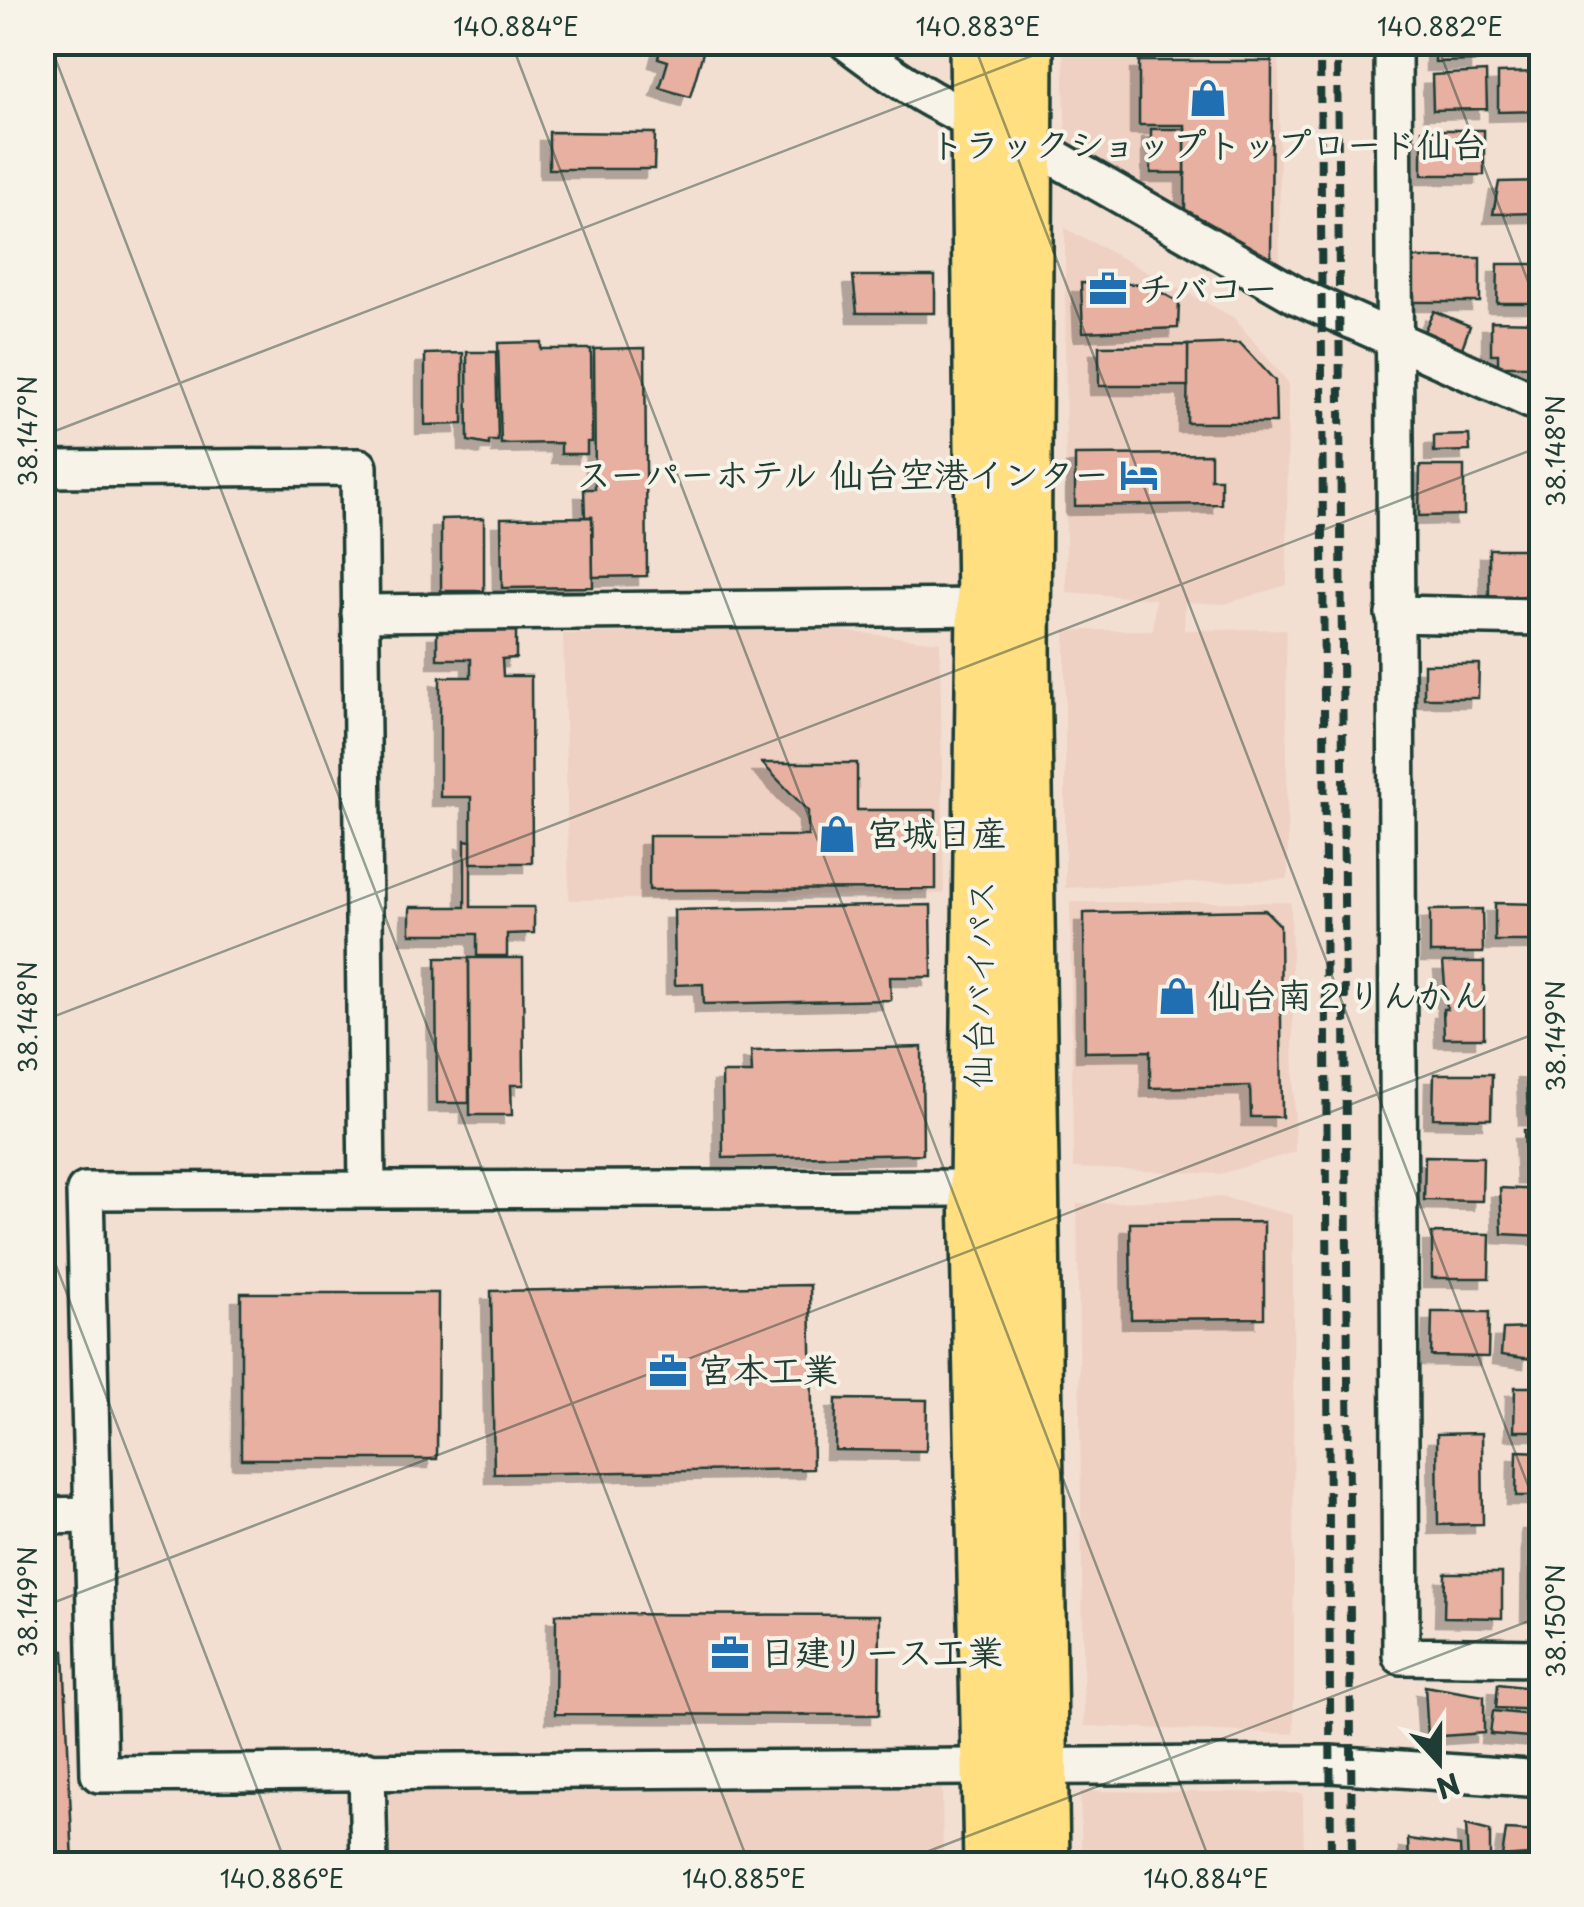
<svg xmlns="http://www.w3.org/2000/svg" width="1584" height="1907" font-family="'Playpen Sans','Klee One',sans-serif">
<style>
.built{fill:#efd1c3}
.building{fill:#e8b0a0;stroke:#1f3d34;stroke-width:2.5;filter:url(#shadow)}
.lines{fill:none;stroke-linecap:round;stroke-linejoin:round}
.minor-casing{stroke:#1f3d34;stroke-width:42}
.trunk-casing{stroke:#1f3d34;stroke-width:62}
.minor{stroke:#f7f3e8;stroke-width:35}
.trunk{stroke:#ffdf80;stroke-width:55}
.rail{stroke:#1f3d34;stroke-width:8;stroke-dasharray:15 8;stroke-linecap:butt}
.ticks{fill:none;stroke:#1f3d34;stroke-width:2.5;stroke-opacity:0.45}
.labels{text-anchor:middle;stroke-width:8;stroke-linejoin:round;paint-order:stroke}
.poi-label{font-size:35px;font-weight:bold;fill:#1f3d34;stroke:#f7f3e8;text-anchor:start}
.street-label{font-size:35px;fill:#1f3d34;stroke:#f7f3e8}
.neatline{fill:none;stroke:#1f3d34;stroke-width:4}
.ticks-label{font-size:25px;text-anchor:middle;fill:#1f3d34}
</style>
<defs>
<filter id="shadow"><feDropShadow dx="-9" dy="9" stdDeviation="0" flood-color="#0004"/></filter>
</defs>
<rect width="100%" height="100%" fill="#f2dfd2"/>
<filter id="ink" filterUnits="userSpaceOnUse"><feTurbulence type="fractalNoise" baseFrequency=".01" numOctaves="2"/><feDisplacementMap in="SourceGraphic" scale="20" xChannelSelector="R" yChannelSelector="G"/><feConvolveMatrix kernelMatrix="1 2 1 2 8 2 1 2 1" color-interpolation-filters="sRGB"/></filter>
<g filter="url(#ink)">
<g class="built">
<path d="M1063,43H1279L1280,272L1066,152Z"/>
<path d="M1065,228L1233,317L1288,382L1287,585L1225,604L1185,602L1184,630L1286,629L1288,879L1065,888V630H1153L1155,599L1066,592Z"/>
<path d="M818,628L940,642L944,894L569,900L563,634Z"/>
<path d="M1070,902H1291L1295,1152L1220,1174L1073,1168Z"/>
<path d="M1221,1197L1293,1215L1294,1734L1084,1726L1077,1204Z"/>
<path d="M942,1781L943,1864H390L389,1788Z"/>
<path d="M1080,1791L1303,1793L1304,1864H1082Z"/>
</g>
<g class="building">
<path d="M662,42H706L690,97L660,88L668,61L658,58Z"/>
<path d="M1435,42H1479V61L1435,62Z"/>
<path d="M1488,42H1542V47L1488,48Z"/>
<path d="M1139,61H1272L1271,262L1185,211V125H1139Z"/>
<path d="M1486,72L1487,109L1433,110L1432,75Z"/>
<path d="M1542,72V111L1498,112V73Z"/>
<rect x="1151" y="129" width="34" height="44"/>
<rect x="1422" y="130" width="62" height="45"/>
<path d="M549,132L655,133L654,169H549Z"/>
<path d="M1542,181V213L1493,214L1499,182Z"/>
<path d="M1413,258H1480V302H1414Z"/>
<path d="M1498,264H1542V303H1497Z"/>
<path d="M853,276H935V313H857Z"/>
<path d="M1081,283L1145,284L1179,302L1178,328L1083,332Z"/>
<path d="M1434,311L1470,326L1462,348L1424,331Z"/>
<path d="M1491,321L1542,322V366H1498V354H1491Z"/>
<path d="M541,342V349H591L592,442H587V454H561V443L501,444L498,343Z"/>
<path d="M1240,343L1275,381L1276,423H1187L1188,345Z"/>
<path d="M1188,345V386H1099V346Z"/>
<path d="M645,348L647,576L593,577L592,517H585L584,489H595L594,349Z"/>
<path d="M467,352H496L498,441H489V445L468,441Z"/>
<path d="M463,353V424L425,425V354Z"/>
<path d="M1469,435L1470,451L1434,452V436Z"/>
<path d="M1211,454V479H1221V504L1075,506V455Z"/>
<path d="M1420,466H1464V515L1419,516Z"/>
<path d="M592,517L593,587L502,588L501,518Z"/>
<path d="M484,518V591H441V519Z"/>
<path d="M1489,549H1542V598L1489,599Z"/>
<path d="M516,629V658L502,659L503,676H531L532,863H471V797H440V677H471V659H437V630Z"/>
<path d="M1424,664H1479L1478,698H1424Z"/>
<path d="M762,763H857V810H936V889L649,890V836H808V811Z"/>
<path d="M465,840L471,841V907H534V933L507,934V956H477V934H410V907H465Z"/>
<path d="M1495,903L1542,904V941H1495Z"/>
<path d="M931,905L932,977H890L891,1000L704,1004L703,984L675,985L674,910Z"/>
<path d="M1482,909L1483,953H1430V910Z"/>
<path d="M1265,910L1280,925L1282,1117H1251L1250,1086L1150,1088V1051L1085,1052L1084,913Z"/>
<path d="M436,958H469V1103H437Z"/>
<path d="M469,958H523L524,1085H511L512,1115H470Z"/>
<path d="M1443,962H1484V1038H1444L1443,1009H1447Z"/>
<path d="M922,1047L923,1154L723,1158L722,1073H752L751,1051Z"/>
<path d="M1526,1070L1542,1071V1117L1528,1116Z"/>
<path d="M1434,1074H1492L1491,1119L1433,1118Z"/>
<path d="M1524,1130H1542V1176L1526,1175Z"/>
<path d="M1425,1156L1483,1157L1482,1201L1424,1200Z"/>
<path d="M1500,1188L1542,1190V1236L1502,1234Z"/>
<path d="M1264,1222V1318L1131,1319L1130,1223Z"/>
<path d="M1432,1233L1490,1234L1489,1278H1432Z"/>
<path d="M810,1285L813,1469L494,1474L491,1291Z"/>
<path d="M241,1293H438L437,1459H241Z"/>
<path d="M1432,1312H1489L1488,1357L1431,1356Z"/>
<path d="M1534,1328L1532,1359L1501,1355L1503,1329Z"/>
<path d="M1515,1387H1542V1431H1514Z"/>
<path d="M836,1399L927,1400L926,1451L835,1450Z"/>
<path d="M1482,1433L1483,1524L1438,1525L1437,1434Z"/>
<path d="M1517,1451L1542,1452V1496H1516Z"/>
<path d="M1531,1521H1542V1612H1530Z"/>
<path d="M1445,1573H1502V1618L1444,1617Z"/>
<path d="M556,1614L880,1615L879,1715L555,1714Z"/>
<path d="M42,1649L64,1651L73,1864H42Z"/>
<path d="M1498,1684L1542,1689V1710L1496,1708Z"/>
<path d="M1425,1686L1484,1696V1733L1428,1737Z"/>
<path d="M1493,1711L1542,1716V1738L1490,1734Z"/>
<path d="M1466,1825L1490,1831V1864H1468Z"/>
<path d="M1506,1830L1542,1832V1854L1502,1857Z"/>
<path d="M1408,1839L1460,1846L1461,1864H1409Z"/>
<path d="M1542,1858V1864H1504L1505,1859Z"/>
</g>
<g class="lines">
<g class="minor-casing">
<g id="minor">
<path d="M847,42C903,85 957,119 1024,140L1297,296L1542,405"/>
<path d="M1393,42L1401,1656L1542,1658"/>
<path d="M42,469L359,467L367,1189"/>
<path d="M360,613L985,607"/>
<path d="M1394,614L1542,617"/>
<path d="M978,1188L85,1191L99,1774L1330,1764L1542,1779"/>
<path d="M42,1516L91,1515"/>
<path d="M367,1770L369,1864"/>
</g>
</g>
<g class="trunk-casing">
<g id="trunk">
<path d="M978,42L985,607L978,1188L992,1864"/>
<path d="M1025,42L1022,660L1041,1864"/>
</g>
</g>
<use href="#minor" class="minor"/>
<use href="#trunk" class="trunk"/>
<g class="rail">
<path d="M1320,42L1331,1864"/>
<path d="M1337,42L1352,1864"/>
</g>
</g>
</g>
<path class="ticks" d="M49,42L749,1864M511,42L1211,1864M973,42L1542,1522M1436,42L1542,318M42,436L1068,42M42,1021L1542,446M42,1229L286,1864M42,1607L1542,1031M895,1864L1542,1616"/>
<defs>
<g id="shop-bare" transform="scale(3)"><path d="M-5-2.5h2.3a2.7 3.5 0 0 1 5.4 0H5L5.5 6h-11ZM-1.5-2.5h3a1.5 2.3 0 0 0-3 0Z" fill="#1f6fb2" stroke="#f7f3e8" stroke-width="2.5" paint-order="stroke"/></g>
<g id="office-bare" transform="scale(3)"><path d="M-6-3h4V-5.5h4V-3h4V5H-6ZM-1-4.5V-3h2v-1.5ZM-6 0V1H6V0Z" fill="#1f6fb2" stroke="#f7f3e8" stroke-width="2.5" paint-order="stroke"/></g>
<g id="hotel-bare" transform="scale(3)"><path d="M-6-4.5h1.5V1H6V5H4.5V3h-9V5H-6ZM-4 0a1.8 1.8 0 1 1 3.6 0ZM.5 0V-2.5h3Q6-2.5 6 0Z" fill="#1f6fb2" stroke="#f7f3e8" stroke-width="2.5" paint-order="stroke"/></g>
</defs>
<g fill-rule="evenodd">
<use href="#shop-bare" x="1208" y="98"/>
<use href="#office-bare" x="1108" y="289"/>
<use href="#hotel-bare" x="1139" y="475"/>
<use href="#shop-bare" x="837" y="834"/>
<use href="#shop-bare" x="1177" y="996"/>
<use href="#office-bare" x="668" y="1371"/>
<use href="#office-bare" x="730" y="1653"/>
</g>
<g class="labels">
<g class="poi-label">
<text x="1208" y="157" text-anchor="middle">トラックショップトップロード仙台</text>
<text x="1138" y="301">チバコー</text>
<text x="1109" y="487" text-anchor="end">スーパーホテル 仙台空港インター</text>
<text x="867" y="846">宮城日産</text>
<text x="1207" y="1008">仙台南２りんかん</text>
<text x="698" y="1383">宮本工業</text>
<text x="760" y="1665">日建リース工業</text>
</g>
<g class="street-label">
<text transform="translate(980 984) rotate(-89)" y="12">仙台バイパス</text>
</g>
</g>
<rect width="1584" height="1907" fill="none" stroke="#f7f3e8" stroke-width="110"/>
<g transform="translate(1439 1762) rotate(159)" stroke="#f7f3e8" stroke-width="8" paint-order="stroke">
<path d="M0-8L18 38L0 25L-18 38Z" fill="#1f3d34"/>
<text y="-15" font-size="28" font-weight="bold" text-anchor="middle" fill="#1f3d34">N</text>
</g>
<rect x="55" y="55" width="1474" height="1797" class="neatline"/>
<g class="ticks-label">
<text x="516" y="36">140.884°E</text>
<text x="978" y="36">140.883°E</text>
<text x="1440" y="36">140.882°E</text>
<text transform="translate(28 431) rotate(-90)" y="9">38.147°N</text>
<text transform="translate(1556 451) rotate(-90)" y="9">38.148°N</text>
<text transform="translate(28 1017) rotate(-90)" y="9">38.148°N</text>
<text transform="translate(1556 1036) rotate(-90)" y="9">38.149°N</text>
<text transform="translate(28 1602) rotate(-90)" y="9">38.149°N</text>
<text transform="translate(1556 1621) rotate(-90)" y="9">38.150°N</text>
<text x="282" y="1888">140.886°E</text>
<text x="744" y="1888">140.885°E</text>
<text x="1206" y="1888">140.884°E</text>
</g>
</svg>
